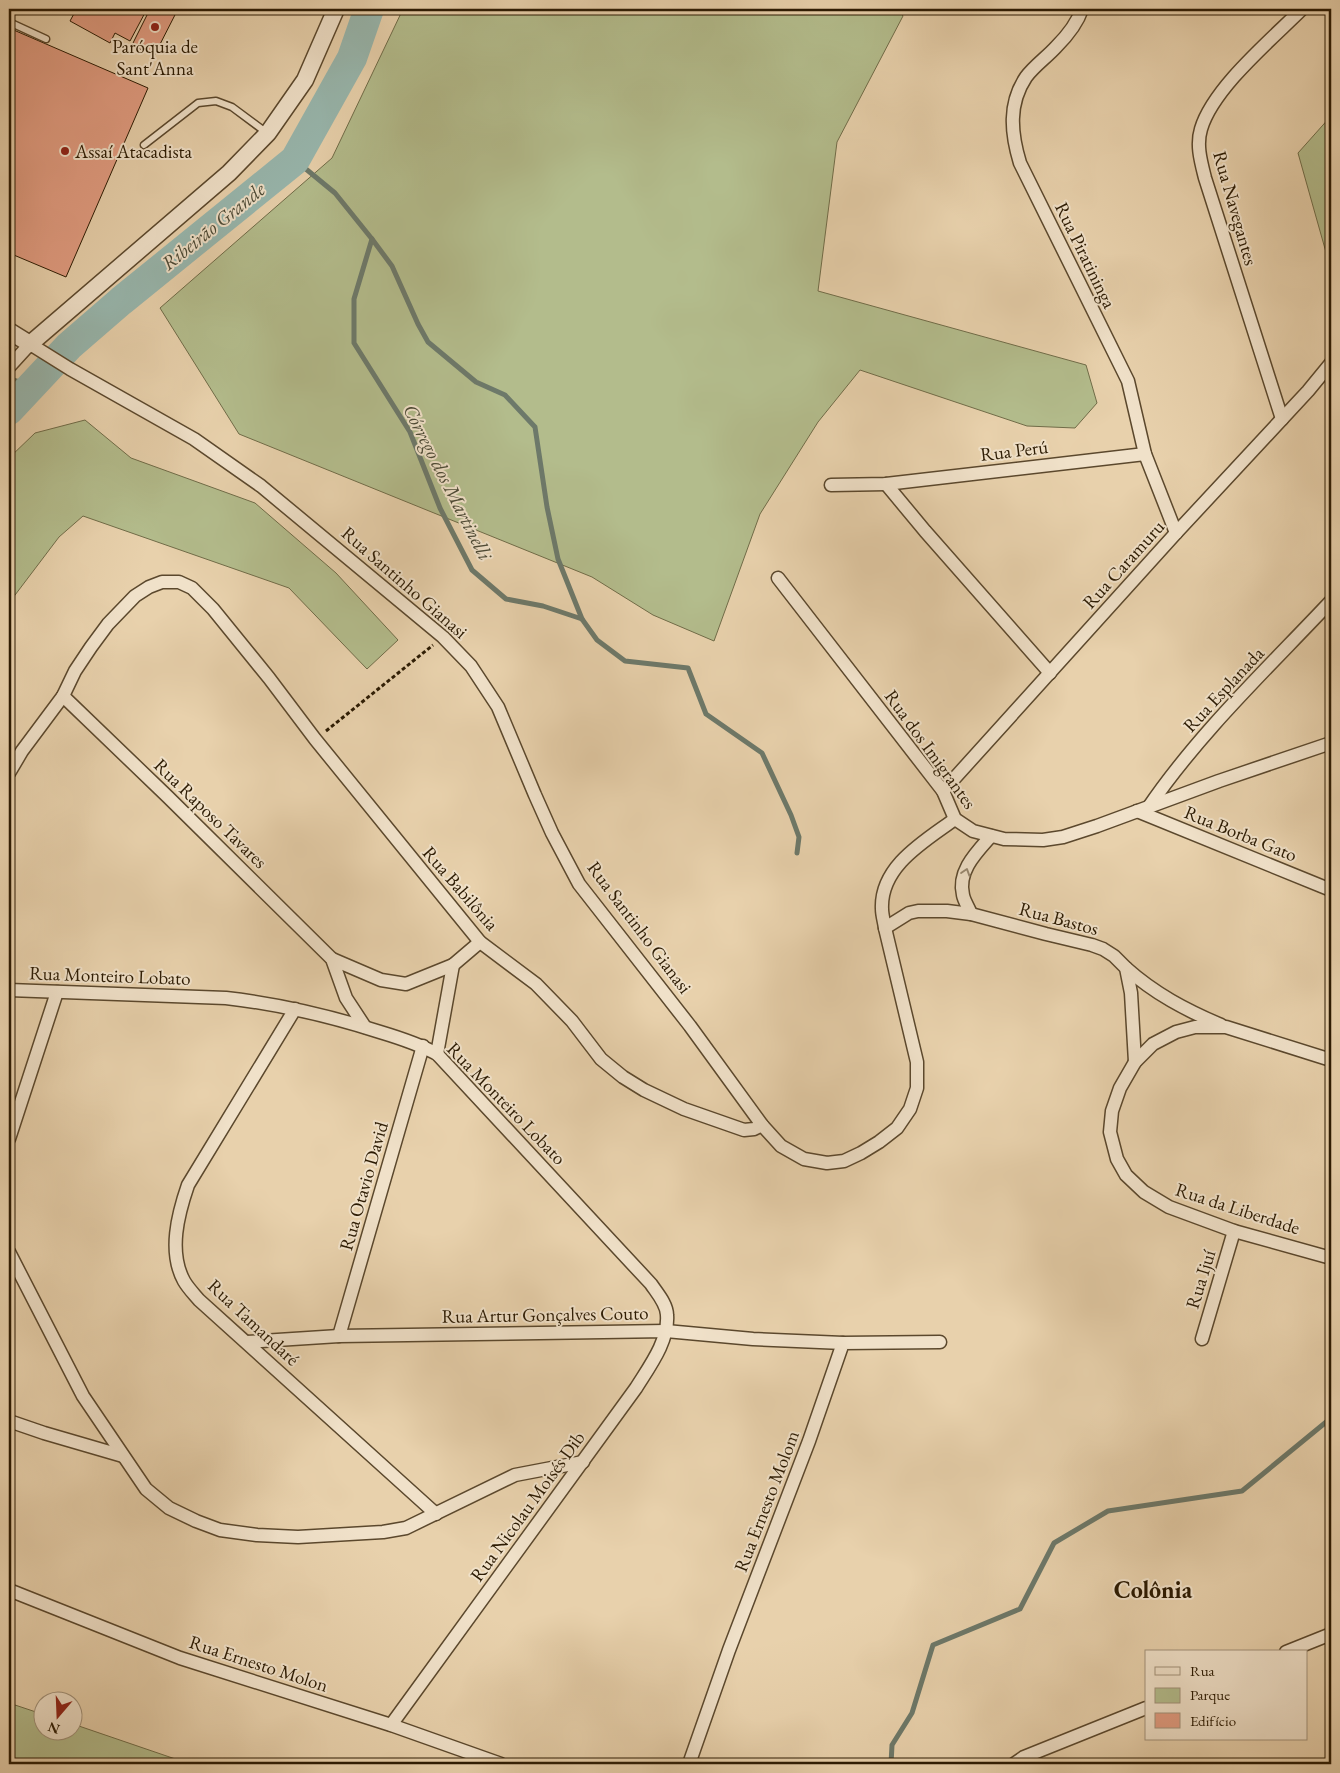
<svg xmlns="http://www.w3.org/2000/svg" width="1340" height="1773" font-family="'EB Garamond',serif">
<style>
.green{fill:#b3bc8c;stroke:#706c48}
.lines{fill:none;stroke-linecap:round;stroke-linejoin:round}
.stream{stroke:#6d796a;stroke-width:5}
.river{stroke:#98b7ae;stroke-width:30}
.building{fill:#e19c81;stroke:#2c1b03}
.service-casing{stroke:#5b482d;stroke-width:9}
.minor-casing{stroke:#5b482d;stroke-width:15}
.tertiary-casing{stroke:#5b482d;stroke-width:19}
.path{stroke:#2c1b03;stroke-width:3;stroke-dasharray:4 2.5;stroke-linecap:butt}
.service{stroke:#f0e1c9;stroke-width:6}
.minor{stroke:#f0e1c9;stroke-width:12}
.tertiary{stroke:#f0e1c9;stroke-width:16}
.oneway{stroke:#988870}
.poi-dot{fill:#8f2418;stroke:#f0e1c9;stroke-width:2}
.labels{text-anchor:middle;stroke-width:4;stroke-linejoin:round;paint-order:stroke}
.poi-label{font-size:19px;fill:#2c1b03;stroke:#f0e1c9}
.street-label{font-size:19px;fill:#2c1b03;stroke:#f0e1c9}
.water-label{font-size:20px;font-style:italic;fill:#4c4a36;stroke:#f0e1c9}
.district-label{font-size:24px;font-weight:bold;fill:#2c1b03;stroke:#f0e1c9}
</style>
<rect width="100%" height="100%" fill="#e8d1ac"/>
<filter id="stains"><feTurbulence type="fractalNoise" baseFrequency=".004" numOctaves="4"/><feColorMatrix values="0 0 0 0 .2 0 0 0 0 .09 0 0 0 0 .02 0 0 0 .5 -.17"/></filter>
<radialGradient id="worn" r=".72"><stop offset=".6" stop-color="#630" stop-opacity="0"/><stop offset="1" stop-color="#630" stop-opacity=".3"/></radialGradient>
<g class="green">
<path d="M403,9H899L903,16L837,142L818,291L1086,365L1097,403L1075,428L1027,426L860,370L818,422L760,514L714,641L653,615L592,577L239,434L160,308L332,158Z"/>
<path d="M1331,116V270L1298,153Z"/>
<path d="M85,420L131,458L255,503L336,573L398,640L367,669L289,588L83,516L59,537L9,603V458L35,433Z"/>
<path d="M9,1703L42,1714V1730H72L73,1724L190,1764H9Z"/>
</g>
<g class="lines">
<g class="stream">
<path d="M295,160L335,193L372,239L354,299V343L410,432L440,508L472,570L506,599L543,606L582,619L597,640L625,661L688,668L706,714L762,753L791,815L799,837L797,853"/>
<path d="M372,239L392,266L418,324L428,342L476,382L505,395L535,427L547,507L558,559L582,619"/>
<path d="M11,379L31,386"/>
<path d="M891,1764L892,1745L912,1713L933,1645L1020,1609L1054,1543L1108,1511L1242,1491L1331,1418"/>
</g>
<path class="river" d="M9,410L69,346L121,301L295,160L352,58L369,9"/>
</g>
<g class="building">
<path d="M73,9H147L130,41L115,33L110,43L70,21L76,10Z"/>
<path d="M150,9H178L154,56L132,45Z"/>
<path d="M9,28L148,88L66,277L9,253Z"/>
</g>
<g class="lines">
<g class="service-casing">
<g id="service">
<path d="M9,22L46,39"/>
<path d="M144,145L198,103L216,101L232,107L267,133"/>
</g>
</g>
<g class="minor-casing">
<g id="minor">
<path d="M1082,9C1077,24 1068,35 1056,47C1047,57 1034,66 1026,77C1008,104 1011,133 1020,163L1128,381L1145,454L1176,533"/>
<path d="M9,367L30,344L70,369L194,439L261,486L443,637L471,666L498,707L535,795L552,833L579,884L690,1026L762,1125L781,1146L804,1159L827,1163L844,1161L861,1153L879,1142L897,1128L910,1109L917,1088V1062L885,928C884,921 882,915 882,909C880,866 925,841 955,819"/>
<path d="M1282,419L1205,178C1201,162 1196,145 1201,129C1213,88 1272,39 1302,9"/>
<path d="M886,484L925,531L1050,673"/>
<path d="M831,485L886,484L1145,454"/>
<path d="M778,578L943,791L955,819L973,831L1004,839L1043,840L1063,837L1097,826L1219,781L1331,743"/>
<path d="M63,696L168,797L332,959L346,998L365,1027"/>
<path d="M9,773L22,751L63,696L75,671L91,647L108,624L135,596L149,587L162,582H179L192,588L213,609L269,678L315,739L480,942L536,984L572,1021L601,1059L623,1077L644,1090L684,1109L744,1130L754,1129L762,1125"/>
<path d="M943,791L1176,533L1308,391L1331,363"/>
<path d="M1148,808C1199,733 1269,667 1331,601"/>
<path d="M1137,811L1331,890"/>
<path d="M971,914C969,908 964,901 963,895C957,871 977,852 991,836"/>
<path d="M885,928L909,913L918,911H947L971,914L1046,934L1092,945L1103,949L1114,956L1126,968L1131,993L1135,1062"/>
<path d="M332,959L381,980L406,984L453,965L480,942"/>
<path d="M1126,968C1155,994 1186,1010 1221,1025"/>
<path d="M9,990L226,998C279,1004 330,1016 380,1032C400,1038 419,1044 437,1054L651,1284C657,1293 667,1304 667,1315C669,1341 649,1367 636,1388L391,1725"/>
<path d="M295,1009L188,1185C178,1214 168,1252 184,1281C188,1288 194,1294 199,1300L436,1514"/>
<path d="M437,1054L453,965"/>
<path d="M1331,1060L1226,1027H1195L1176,1032L1153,1044L1135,1062L1120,1088L1112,1111L1110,1132L1117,1159L1126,1175L1144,1192L1169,1207L1234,1231L1331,1258"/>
<path d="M9,1139L57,992"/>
<path d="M9,1252L83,1396L146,1489L169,1508L196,1521L220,1530L257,1535L298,1537L383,1532L406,1528L515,1475L583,1462"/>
<path d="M339,1336L423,1046"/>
<path d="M1202,1339L1234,1231"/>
<path d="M247,1342L339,1336L666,1331L753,1339L843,1343"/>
<path d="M9,1421L44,1433L123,1456"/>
<path d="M9,1590L180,1658L391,1725L501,1764"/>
<path d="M1286,1652L1331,1634"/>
<path d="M689,1764L729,1650L809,1441L843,1343L940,1342"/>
<path d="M1014,1764L1024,1757L1146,1708"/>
</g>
</g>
<g class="tertiary-casing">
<path id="tertiary" d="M9,331L30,344L229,173L268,133L305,80L336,9"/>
</g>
<path class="path" d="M326,731L433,645"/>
<use href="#service" class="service"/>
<use href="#minor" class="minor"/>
<use href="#tertiary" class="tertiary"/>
</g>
<defs><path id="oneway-chevron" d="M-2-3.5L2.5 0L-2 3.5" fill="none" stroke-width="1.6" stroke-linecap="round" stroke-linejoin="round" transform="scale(1.25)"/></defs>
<use class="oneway" href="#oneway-chevron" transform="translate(966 872) rotate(-72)"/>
<g class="poi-dot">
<circle cx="155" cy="27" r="5"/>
<circle cx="65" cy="151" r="5"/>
</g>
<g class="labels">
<g class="poi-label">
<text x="155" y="53">Paróquia de<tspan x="155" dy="22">Sant'Anna</tspan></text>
<text x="75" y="158" text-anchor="start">Assaí Atacadista</text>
</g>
<g class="street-label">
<text transform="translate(1236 208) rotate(74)" y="7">Rua Navegantes</text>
<text transform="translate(1086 255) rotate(64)" y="7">Rua Piratininga</text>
<text transform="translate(1014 450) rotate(-7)" y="7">Rua Perú</text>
<text transform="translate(1123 564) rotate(-48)" y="7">Rua Caramuru</text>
<text transform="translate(405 582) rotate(41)" y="7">Rua Santinho Gianasi</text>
<text transform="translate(1223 689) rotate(-47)" y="7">Rua Esplanada</text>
<text transform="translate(931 749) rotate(54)" y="7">Rua dos Imigrantes</text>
<text transform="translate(211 813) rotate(44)" y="7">Rua Raposo Tavares</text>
<text transform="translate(1241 833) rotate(22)" y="7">Rua Borba Gato</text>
<text transform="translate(461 888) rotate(49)" y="7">Rua Babilônia</text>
<text transform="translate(1059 918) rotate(15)" y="7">Rua Bastos</text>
<text transform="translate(640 927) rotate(53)" y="7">Rua Santinho Gianasi</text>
<text transform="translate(110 975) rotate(2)" y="7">Rua Monteiro Lobato</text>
<text transform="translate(507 1103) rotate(46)" y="7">Rua Monteiro Lobato</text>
<text transform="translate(363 1186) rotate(-74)" y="7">Rua Otavio David</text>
<text transform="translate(1238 1208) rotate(18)" y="7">Rua da Liberdade</text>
<text transform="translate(1200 1279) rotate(-73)" y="7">Rua Ijuí</text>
<text transform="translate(545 1314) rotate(-1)" y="7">Rua Artur Gonçalves Couto</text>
<text transform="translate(254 1322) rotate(43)" y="7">Rua Tamandaré</text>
<text transform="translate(766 1501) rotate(-69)" y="7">Rua Ernesto Molom</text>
<text transform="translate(527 1506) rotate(-54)" y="7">Rua Nicolau Moisés Dib</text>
<text transform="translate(259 1663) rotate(18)" y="7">Rua Ernesto Molon</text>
</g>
<g class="water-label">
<text transform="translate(213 226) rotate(-39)" y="7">Ribeirão Grande</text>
<text transform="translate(448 482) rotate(63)" y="7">Córrego dos Martinelli</text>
</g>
<g class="district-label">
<text x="1153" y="1598">Colônia</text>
</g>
</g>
<rect width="1340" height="1773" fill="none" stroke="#e8d1ac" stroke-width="30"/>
<rect x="10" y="10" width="1320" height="1753" fill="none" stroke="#2c1b03" stroke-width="2.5"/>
<rect x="15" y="15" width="1310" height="1743" fill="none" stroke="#2c1b03"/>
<rect x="1145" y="1650" width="162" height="90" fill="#f0e1c9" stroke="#a2927a"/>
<rect x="1155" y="1667" width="25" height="8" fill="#f0e1c9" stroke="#a2927a"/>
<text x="1190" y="1676" font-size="15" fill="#2c1b03">Rua</text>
<rect x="1155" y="1688" width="25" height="15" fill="#b3bc8c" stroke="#a2927a"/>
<text x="1190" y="1700" font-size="15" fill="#2c1b03">Parque</text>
<rect x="1155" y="1713" width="25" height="15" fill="#e19c81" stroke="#a2927a"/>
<text x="1190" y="1726" font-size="15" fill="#2c1b03">Edifício</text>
<g transform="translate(58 1716) rotate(199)"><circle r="24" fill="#f0e1c9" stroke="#a2927a"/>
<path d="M0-4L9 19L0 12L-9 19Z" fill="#8f2418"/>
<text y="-8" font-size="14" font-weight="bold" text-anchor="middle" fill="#2c1b03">N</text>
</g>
<rect width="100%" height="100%" filter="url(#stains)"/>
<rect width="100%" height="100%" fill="url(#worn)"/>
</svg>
